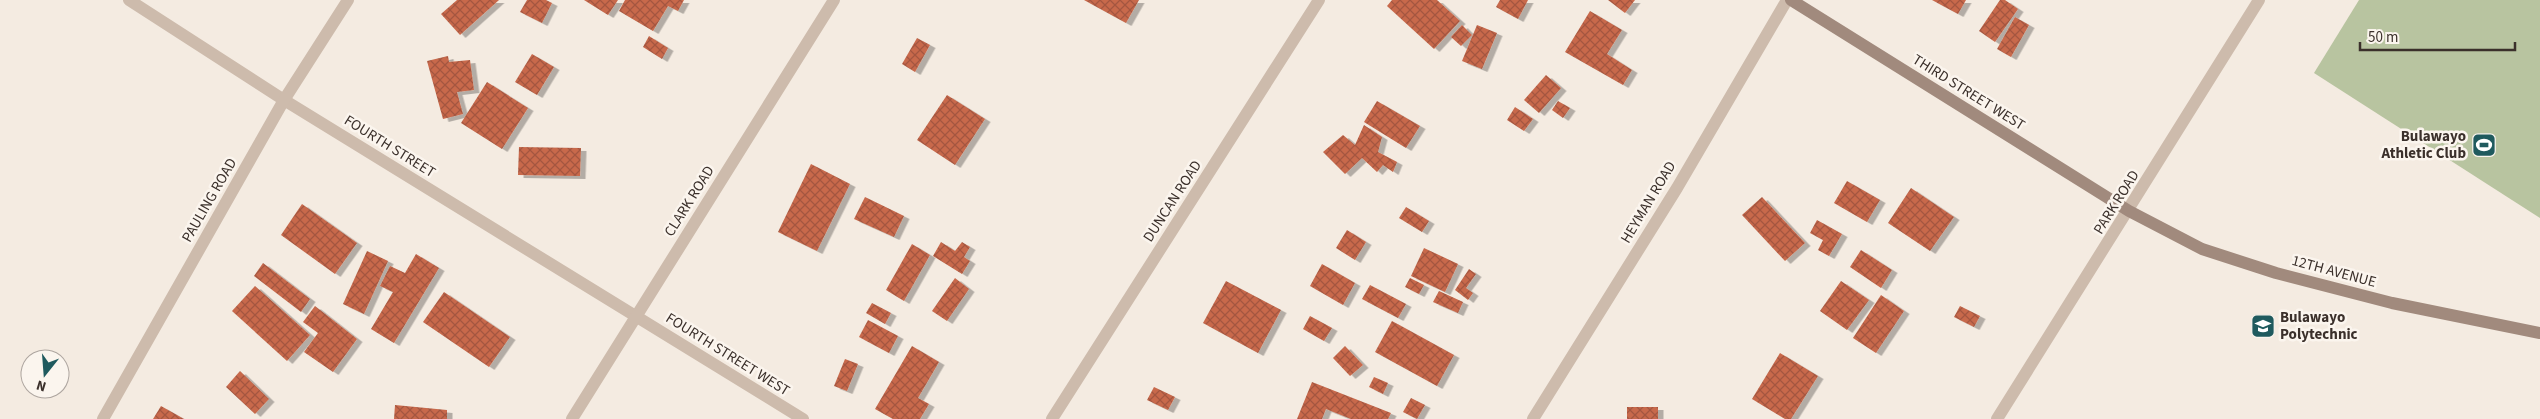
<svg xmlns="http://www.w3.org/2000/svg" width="2540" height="419" font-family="'Source Sans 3',sans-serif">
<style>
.garden{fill:#b8c4a0}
.building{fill:url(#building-cross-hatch);filter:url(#shadow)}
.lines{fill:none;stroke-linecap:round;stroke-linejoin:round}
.street{stroke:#cdbbac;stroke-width:12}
.secondary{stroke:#a18a7d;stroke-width:12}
.labels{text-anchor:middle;stroke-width:5;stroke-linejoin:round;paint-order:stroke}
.street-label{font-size:15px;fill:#3b302b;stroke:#fbf5ee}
.poi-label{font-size:15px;font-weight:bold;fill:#3b302b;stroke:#fbf5ee;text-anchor:end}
</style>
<defs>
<pattern id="building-cross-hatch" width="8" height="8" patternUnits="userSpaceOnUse" patternTransform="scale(1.25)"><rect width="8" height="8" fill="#c8694b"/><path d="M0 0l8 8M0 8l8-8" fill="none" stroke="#a4573f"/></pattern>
<filter id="shadow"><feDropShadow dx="5.5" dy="3" stdDeviation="0" flood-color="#0004"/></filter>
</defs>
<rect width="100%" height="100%" fill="#f4ebe1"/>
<path class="garden" d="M2359,0H2540V218L2314,73Z"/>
<g class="building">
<path d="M457,0H499L460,35L441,14Z"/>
<path d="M527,0H546L552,3L542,23L520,12Z"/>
<path d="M584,0H618L608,15Z"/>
<path d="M625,0H684L678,11L668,6L653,31L619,11Z"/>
<path d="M1084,0H1139L1126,23Z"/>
<path d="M1392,0H1437L1460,21L1434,49L1387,6Z"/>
<path d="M1500,0H1528L1518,19L1496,7Z"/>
<path d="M1608,0H1635L1625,13Z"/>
<path d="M1932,0H1966L1958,14Z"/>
<path d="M2000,0H2005L2018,9L1995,42L1979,31Z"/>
<path d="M1590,11L1622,30L1607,54L1632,70L1623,85L1565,52Z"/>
<path d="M2015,17L2029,25L2011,57L1997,49Z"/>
<path d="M1462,25L1472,35L1461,46L1451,37Z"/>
<path d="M1477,25L1497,33L1482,69L1462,61Z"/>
<path d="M649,36L668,48L662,59L643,47Z"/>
<path d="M917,38L930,45L915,72L902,64Z"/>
<path d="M532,54L554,67L537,95L515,82Z"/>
<path d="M448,56L449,62L470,60L474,90L457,92L463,114L443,119L427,61Z"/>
<path d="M1546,75L1561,88L1539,113L1524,100Z"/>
<path d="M487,82L528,108L502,149L461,123Z"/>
<path d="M947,95L985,119L955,165L917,140Z"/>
<path d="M1377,101L1420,126L1406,148L1364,122Z"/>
<path d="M1558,101L1570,108L1563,118L1552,110Z"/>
<path d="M1515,107L1533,119L1524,131L1507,120Z"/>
<path d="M1364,125L1382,137L1378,152L1397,162L1393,172L1383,165L1377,172L1362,158L1345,174L1323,152L1343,135L1355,145Z"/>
<path d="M519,147L581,148L580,176L518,175Z"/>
<path d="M811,164L850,184L817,251L778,232Z"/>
<path d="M1847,181L1880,200L1867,222L1834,203Z"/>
<path d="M1911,188L1954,217L1930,251L1888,223Z"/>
<path d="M865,197L904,216L894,237L854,219Z"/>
<path d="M1762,197L1805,243L1785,261L1742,215Z"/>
<path d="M302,204L357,243L335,274L281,235Z"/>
<path d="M1406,207L1429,221L1422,232L1399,218Z"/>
<path d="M1817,220L1842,234L1829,256L1818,250L1823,240L1810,233Z"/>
<path d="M1347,230L1366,242L1355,260L1336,248Z"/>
<path d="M941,242L955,251L962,242L970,247L964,257L970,261L962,274L933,256Z"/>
<path d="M912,244L930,255L904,301L886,290Z"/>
<path d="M1424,248L1458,264L1445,292L1411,276Z"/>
<path d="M1861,250L1892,270L1881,288L1850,267Z"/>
<path d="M367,251L388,261L364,314L343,304Z"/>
<path d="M416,254L439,268L394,343L371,329L393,292L380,286L390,266L405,273Z"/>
<path d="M263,263L310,299L301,312L254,276Z"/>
<path d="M1322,264L1355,283L1343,305L1310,286Z"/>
<path d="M1469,269L1476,274L1466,288L1473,293L1468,300L1455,290Z"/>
<path d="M955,278L969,289L947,321L932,311Z"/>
<path d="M1410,278L1424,285L1419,294L1405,287Z"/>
<path d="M1226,281L1281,310L1258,353L1203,323Z"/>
<path d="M1841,281L1869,300L1847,330L1820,311Z"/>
<path d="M1370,285L1406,304L1398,318L1362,299Z"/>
<path d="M255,286L310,335L287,361L232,311Z"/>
<path d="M1439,291L1463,302L1458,313L1433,302Z"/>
<path d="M444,292L510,337L489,367L423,322Z"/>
<path d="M1881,295L1904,311L1876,353L1853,338Z"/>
<path d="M872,303L891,313L885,324L866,313Z"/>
<path d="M315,306L357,339L333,372L304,352L318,333L303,322Z"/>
<path d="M1960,306L1980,316L1974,327L1954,317Z"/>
<path d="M1310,316L1332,328L1324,341L1303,329Z"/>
<path d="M868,320L898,336L889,353L859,337Z"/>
<path d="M1392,321L1454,355L1437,386L1375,352Z"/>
<path d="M912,346L939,362L918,398L929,404L920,419H893L875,409Z"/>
<path d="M1345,346L1363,365L1350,376L1333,358Z"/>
<path d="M1780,353L1818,376L1791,419H1785L1752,399Z"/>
<path d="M845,359L858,364L847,391L834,386Z"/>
<path d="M240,371L269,399L255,414L226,387Z"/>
<path d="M1374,377L1388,383L1383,394L1369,387Z"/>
<path d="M1312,382L1391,413L1388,419H1351L1326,409L1322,419H1297Z"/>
<path d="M1154,387L1175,397L1168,410L1147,400Z"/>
<path d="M1411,398L1425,405L1417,419L1403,412Z"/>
<path d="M395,405L447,410V419H394Z"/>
<path d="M161,406L184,419H153Z"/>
<rect x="1627" y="407" width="31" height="12"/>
</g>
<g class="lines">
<g class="street">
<path d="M129,0L284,100L803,419"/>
<path d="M103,419L284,100L348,0"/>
<path d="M572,419L834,0"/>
<path d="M1052,419L1319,0"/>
<path d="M1533,419L1677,188L1787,0"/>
<path d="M1997,419L2259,0"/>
</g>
<path class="secondary" d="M1791,0L2129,211L2202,249L2276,273L2392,303L2540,333"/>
</g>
<defs>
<g id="stadium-square" transform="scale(1.25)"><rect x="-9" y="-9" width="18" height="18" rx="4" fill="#1f5a5e" stroke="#fbf5ee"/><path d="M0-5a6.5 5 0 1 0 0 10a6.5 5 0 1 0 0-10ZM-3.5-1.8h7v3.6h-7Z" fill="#fff"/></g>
<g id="university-square" transform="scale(1.25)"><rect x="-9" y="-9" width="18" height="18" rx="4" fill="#1f5a5e" stroke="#fbf5ee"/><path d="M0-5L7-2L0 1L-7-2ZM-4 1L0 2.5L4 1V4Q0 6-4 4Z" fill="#fff"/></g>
</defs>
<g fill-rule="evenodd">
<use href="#stadium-square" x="2484" y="145"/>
<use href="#university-square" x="2263" y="326"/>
</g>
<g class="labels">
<g class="street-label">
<text transform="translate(1969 92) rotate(32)" y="5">THIRD STREET WEST</text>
<text transform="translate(390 146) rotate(32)" y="5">FOURTH STREET</text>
<text transform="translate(209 200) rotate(-60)" y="5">PAULING ROAD</text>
<text transform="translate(689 201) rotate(-58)" y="5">CLARK ROAD</text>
<text transform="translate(1172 201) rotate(-57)" y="5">DUNCAN ROAD</text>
<text transform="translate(1648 202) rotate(-59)" y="5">HEYMAN ROAD</text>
<text transform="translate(2116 202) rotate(-58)" y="5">PARK ROAD</text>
<text transform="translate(2334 271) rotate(15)" y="5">12TH AVENUE</text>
<text transform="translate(728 354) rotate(32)" y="5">FOURTH STREET WEST</text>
</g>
<g class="poi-label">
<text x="2466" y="141">Bulawayo<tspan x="2466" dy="17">Athletic Club</tspan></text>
<text x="2280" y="322" text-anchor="start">Bulawayo<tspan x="2280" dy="17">Polytechnic</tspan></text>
</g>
</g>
<g transform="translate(45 374) rotate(197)"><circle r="24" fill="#fbf5ee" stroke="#aea6a0"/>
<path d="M0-4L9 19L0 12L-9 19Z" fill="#1f5a5e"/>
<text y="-8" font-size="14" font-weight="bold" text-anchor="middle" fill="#3b302b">N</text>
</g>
<path d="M2360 42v8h155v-8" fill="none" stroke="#3b302b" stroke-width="2.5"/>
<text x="2368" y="42" font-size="15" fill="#3b302b" stroke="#fbf5ee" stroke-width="4" paint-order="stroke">50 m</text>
</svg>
